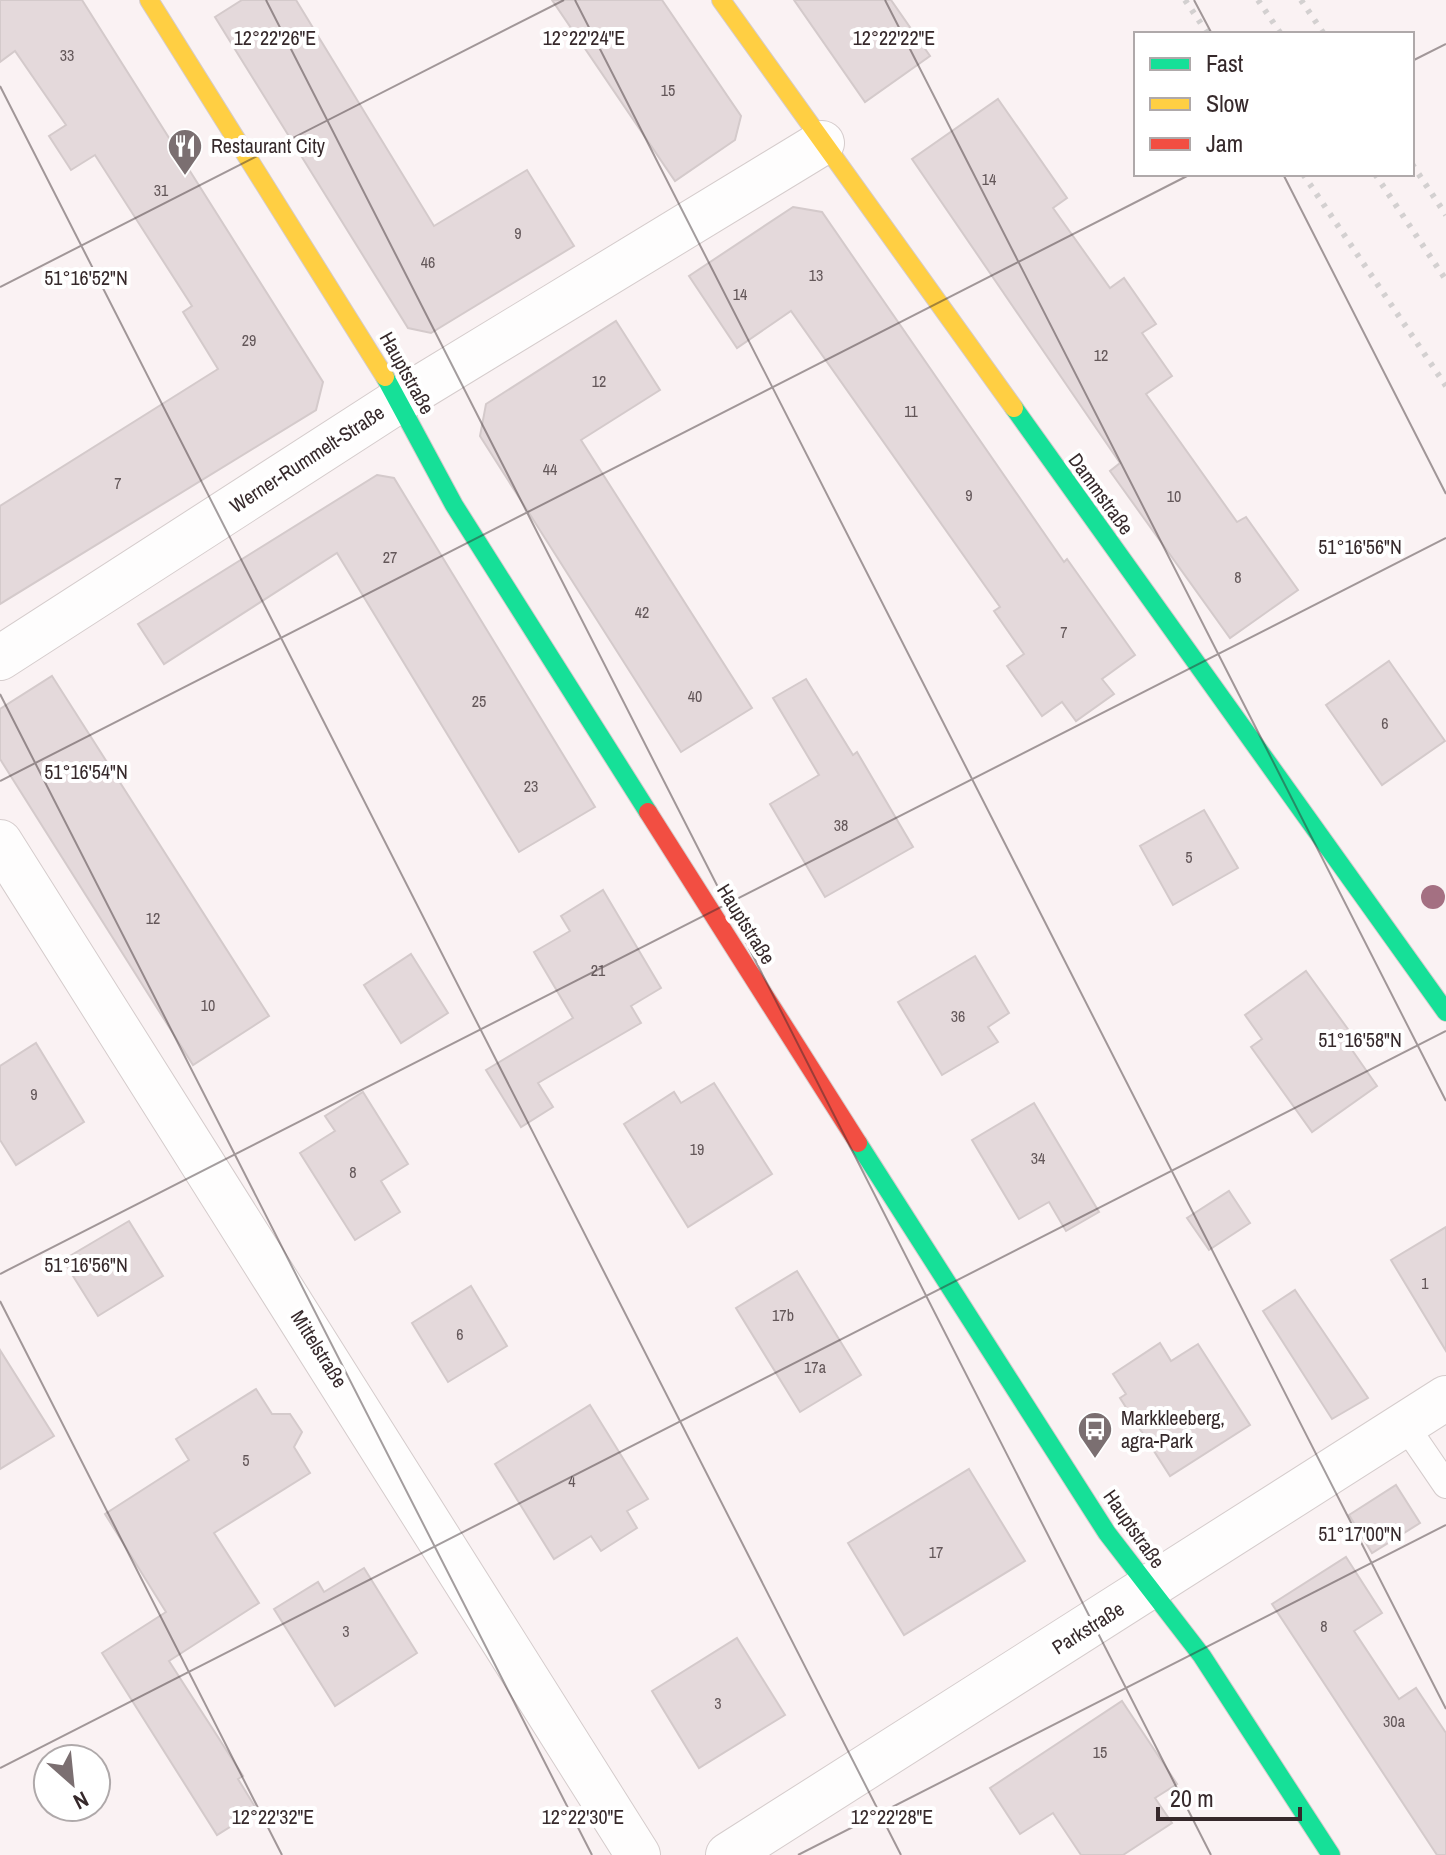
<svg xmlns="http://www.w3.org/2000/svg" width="1446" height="1855" font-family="'Archivo Narrow',sans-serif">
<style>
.building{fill:#e4d9db;stroke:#d4cacb;stroke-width:2}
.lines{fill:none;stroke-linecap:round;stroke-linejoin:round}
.lane-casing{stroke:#d5cccc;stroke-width:28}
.street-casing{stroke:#d5cccc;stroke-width:46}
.fast-casing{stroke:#d5cccc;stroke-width:20}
.slow-casing{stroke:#d5cccc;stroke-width:20}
.jam-casing{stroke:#d5cccc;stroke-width:20}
.lane{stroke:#fefdfd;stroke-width:26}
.street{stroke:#fefdfd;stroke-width:44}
.fast{stroke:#16e098;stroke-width:18}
.slow{stroke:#ffcf43;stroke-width:18}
.jam{stroke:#f24e42;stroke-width:18}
.rail{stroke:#d3d0d0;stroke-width:6;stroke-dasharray:4 8;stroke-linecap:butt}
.tree{fill:#a47082}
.ticks{fill:none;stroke:#36292b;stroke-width:2;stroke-opacity:0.45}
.labels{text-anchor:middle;stroke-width:8;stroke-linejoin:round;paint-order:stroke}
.number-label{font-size:16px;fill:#635759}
.poi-label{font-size:20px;fill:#36292b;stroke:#fff;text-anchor:start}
.street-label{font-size:20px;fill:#36292b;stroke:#fff}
.ticks-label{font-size:20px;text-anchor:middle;fill:#36292b;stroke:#fff;stroke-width:8;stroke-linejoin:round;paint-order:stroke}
</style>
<rect width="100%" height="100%" fill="#faf2f3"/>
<g class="building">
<path d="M0,0H82L323,382L316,410L0,604V506L218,369L183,312L192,306L95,155L71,170L49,136L66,125L15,51L0,62Z"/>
<path d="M242,0H296L434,226L527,170L574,246L431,333L408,328L215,17Z"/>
<path d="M552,0H662L741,116L735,140L675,181Z"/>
<path d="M794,0H891L930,56L865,102Z"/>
<path d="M998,99L1067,198L1053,208L1110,288L1124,278L1156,324L1142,333L1172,376L1146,394L1237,522L1246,517L1298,590L1230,638L1110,471L1120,463L912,159Z"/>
<path d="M793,207L822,212L1064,562L1067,559L1135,655L1102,679L1114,694L1076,721L1062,702L1042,716L1007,666L1024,654L994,611L1000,607L791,311L737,348L689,276Z"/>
<path d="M616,321L660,390L581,440L752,708L681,752L480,436L486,404Z"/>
<path d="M377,475L394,478L595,807L519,852L337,553L164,664L138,624Z"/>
<path d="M1389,661L1445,741L1382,785L1326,705Z"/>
<path d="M52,676L269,1016L193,1065L0,759V709Z"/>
<path d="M806,679L853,755L857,752L913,847L825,897L770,804L819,775L773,698Z"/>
<path d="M1204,810L1238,868L1173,905L1140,846Z"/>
<path d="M603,890L661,988L631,1006L641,1023L538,1083L553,1107L521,1127L486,1070L573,1018L534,952L570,931L561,916Z"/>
<path d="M411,954L448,1013L401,1043L364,985Z"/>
<path d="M975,956L1009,1013L988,1027L998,1042L942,1075L898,1002Z"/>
<path d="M1306,971L1350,1032L1343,1037L1377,1086L1312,1132L1251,1047L1262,1039L1245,1015Z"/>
<path d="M36,1043L84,1122L16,1165L0,1140V1066Z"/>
<path d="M714,1083L772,1174L688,1227L624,1124L674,1092L681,1103Z"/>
<path d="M363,1092L408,1164L381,1181L400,1212L355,1240L300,1153L335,1131L325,1116Z"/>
<path d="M1034,1103L1099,1212L1066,1231L1049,1202L1019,1219L972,1140Z"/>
<path d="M1229,1191L1250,1223L1209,1250L1187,1218Z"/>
<path d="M129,1221L163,1276L98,1316L63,1260Z"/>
<path d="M1446,1227V1351L1391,1260Z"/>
<path d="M797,1271L861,1375L800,1412L736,1308Z"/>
<path d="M471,1286L507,1346L448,1382L412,1323Z"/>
<path d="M1295,1290L1368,1398L1332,1419L1263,1311Z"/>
<path d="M1160,1343L1171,1361L1198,1344L1250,1425L1170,1476L1120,1398L1126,1394L1113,1374Z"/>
<path d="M0,1350L54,1436L0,1469Z"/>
<path d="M256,1389L272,1414H290L302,1432L294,1447L310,1473L214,1533L259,1603L169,1661L243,1776L238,1779L257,1810L217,1835L102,1653L166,1612L105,1514L189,1460L176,1439Z"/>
<path d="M590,1405L648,1499L627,1511L637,1528L601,1551L591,1536L554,1559L495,1464Z"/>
<path d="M969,1469L1025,1561L904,1635L848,1543Z"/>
<path d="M1396,1485L1420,1523L1372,1553L1349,1515Z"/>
<path d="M1346,1557L1382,1613L1354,1631L1399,1699L1416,1688L1446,1733V1855H1437L1272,1604Z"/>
<path d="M364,1568L417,1653L335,1706L274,1609L318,1582L324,1592Z"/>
<path d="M737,1638L785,1715L699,1768L652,1691Z"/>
<path d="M1122,1701L1177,1784L1155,1798L1172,1823L1123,1855H1081L1053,1813L1020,1834L990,1788Z"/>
</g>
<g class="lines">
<g class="lane-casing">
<path id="lane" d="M1405,1425L1446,1485"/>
</g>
<g class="street-casing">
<g id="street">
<path d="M0,658L398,401L822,143"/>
<path d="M0,842L638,1855"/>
<path d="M728,1855L1446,1398"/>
</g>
</g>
<g class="fast-casing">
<g id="fast">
<path d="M385,377L454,505L648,812"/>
<path d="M1014,408L1446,1012"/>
<path d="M858,1143L1107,1533L1202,1656L1331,1855"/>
</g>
</g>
<g class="slow-casing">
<g id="slow">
<path d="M149,0L385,377"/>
<path d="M721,0L1014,408"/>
</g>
</g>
<g class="jam-casing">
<path id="jam" d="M648,812L858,1143"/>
</g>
<use href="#lane" class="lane"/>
<use href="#street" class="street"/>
<use href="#fast" class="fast"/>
<use href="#slow" class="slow"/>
<use href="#jam" class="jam"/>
<g class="rail">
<path d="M1185,0L1208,34"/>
<path d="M1258,0L1281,34"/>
<path d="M1301,0L1324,34"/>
<path d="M1412,164L1446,215"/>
<path d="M1303,174L1446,386"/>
<path d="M1375,174L1446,280"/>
</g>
</g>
<circle class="tree" cx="1433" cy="897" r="12"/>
<path class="ticks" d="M266,0L1211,1855M575,0L1446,1709M885,0L1446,1101M1194,0L1212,34M1412,61L1446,44M0,86L901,1855M1283,174L1446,494M0,287L564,0M0,694L592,1855M0,781L1191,174M0,1274L1446,538M0,1301L282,1855M0,1768L1446,1031M798,1855L1446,1525"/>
<defs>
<g id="restaurant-pin" transform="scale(1.8)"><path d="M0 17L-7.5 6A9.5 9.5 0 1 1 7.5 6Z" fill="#7b6f71" stroke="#fff"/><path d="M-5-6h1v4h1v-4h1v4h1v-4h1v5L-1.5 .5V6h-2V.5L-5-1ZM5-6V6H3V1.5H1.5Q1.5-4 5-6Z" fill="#fff"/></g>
<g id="bus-pin" transform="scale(1.8)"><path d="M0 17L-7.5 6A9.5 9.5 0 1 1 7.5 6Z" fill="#7b6f71" stroke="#fff"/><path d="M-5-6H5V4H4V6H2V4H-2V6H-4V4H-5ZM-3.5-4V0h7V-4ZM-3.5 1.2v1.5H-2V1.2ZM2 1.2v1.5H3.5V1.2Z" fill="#fff"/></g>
</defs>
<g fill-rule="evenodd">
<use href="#restaurant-pin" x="185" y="146"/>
<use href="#bus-pin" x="1095" y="1429"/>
</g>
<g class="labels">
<g class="number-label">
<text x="67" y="61">33</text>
<text x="668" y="96">15</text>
<text x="989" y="185">14</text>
<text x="161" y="196">31</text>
<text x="518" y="239">9</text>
<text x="428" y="268">46</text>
<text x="816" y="281">13</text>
<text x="740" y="300">14</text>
<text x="249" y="346">29</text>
<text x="1101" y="361">12</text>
<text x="599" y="387">12</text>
<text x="911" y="417">11</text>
<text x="550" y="475">44</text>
<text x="118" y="489">7</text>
<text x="969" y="501">9</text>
<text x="1174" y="502">10</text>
<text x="390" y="563">27</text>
<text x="1238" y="583">8</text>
<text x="642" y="618">42</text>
<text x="1064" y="638">7</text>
<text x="695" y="702">40</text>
<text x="479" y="707">25</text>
<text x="1385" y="729">6</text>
<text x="531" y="792">23</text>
<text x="841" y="831">38</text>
<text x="1189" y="863">5</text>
<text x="153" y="924">12</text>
<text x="598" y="976">21</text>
<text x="208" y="1011">10</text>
<text x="958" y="1022">36</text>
<text x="34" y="1100">9</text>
<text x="697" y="1155">19</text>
<text x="1038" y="1164">34</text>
<text x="353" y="1178">8</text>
<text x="1425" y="1289">1</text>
<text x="783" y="1321">17b</text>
<text x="460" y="1340">6</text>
<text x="815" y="1373">17a</text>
<text x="246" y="1466">5</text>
<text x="572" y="1487">4</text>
<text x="936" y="1558">17</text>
<text x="1324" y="1632">8</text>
<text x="346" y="1637">3</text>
<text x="718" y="1709">3</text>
<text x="1394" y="1727">30a</text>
<text x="1100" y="1758">15</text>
</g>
<g class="poi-label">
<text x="211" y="153">Restaurant City</text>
<text x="1121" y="1425">Markkleeberg,<tspan x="1121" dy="23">agra-Park</tspan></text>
</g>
<g class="street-label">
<text transform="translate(407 373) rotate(61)" y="7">Hauptstraße</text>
<text transform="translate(307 459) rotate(-33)" y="7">Werner-Rummelt-Straße</text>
<text transform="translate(1101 494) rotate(54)" y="7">Dammstraße</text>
<text transform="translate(746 924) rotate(58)" y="7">Hauptstraße</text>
<text transform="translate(319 1349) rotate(58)" y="7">Mittelstraße</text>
<text transform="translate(1134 1529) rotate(55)" y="7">Hauptstraße</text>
<text transform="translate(1088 1628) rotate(-32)" y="7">Parkstraße</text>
</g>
</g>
<g class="ticks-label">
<text x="275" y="45">12°22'26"E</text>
<text x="584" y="45">12°22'24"E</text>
<text x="894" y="45">12°22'22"E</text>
<text x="86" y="285">51°16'52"N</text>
<text x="1360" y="554">51°16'56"N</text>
<text x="86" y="779">51°16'54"N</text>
<text x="1360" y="1047">51°16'58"N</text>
<text x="86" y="1272">51°16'56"N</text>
<text x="1360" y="1541">51°17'00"N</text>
<text x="273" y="1824">12°22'32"E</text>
<text x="583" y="1824">12°22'30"E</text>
<text x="892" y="1824">12°22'28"E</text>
</g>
<rect x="1134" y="32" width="280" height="144" fill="#ffffff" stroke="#afa9aa" stroke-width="2"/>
<rect x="1150" y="58" width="40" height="12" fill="#16e098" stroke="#afa9aa" stroke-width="2"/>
<text x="1206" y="72" font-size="24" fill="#36292b">Fast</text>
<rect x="1150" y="98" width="40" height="12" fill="#ffcf43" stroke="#afa9aa" stroke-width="2"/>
<text x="1206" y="112" font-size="24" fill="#36292b">Slow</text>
<rect x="1150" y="138" width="40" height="12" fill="#f24e42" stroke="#afa9aa" stroke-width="2"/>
<text x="1206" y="152" font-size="24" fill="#36292b">Jam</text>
<g transform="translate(72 1783) rotate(153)"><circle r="38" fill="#ffffff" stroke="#afa9aa" stroke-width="2"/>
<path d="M0-6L14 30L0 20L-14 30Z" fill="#7b6f71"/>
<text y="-12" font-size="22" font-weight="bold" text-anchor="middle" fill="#36292b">N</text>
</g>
<path d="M1158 1807v12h142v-12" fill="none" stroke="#36292b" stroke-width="4"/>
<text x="1170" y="1807" font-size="24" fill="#36292b" stroke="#ffffff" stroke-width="6" paint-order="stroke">20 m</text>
</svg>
